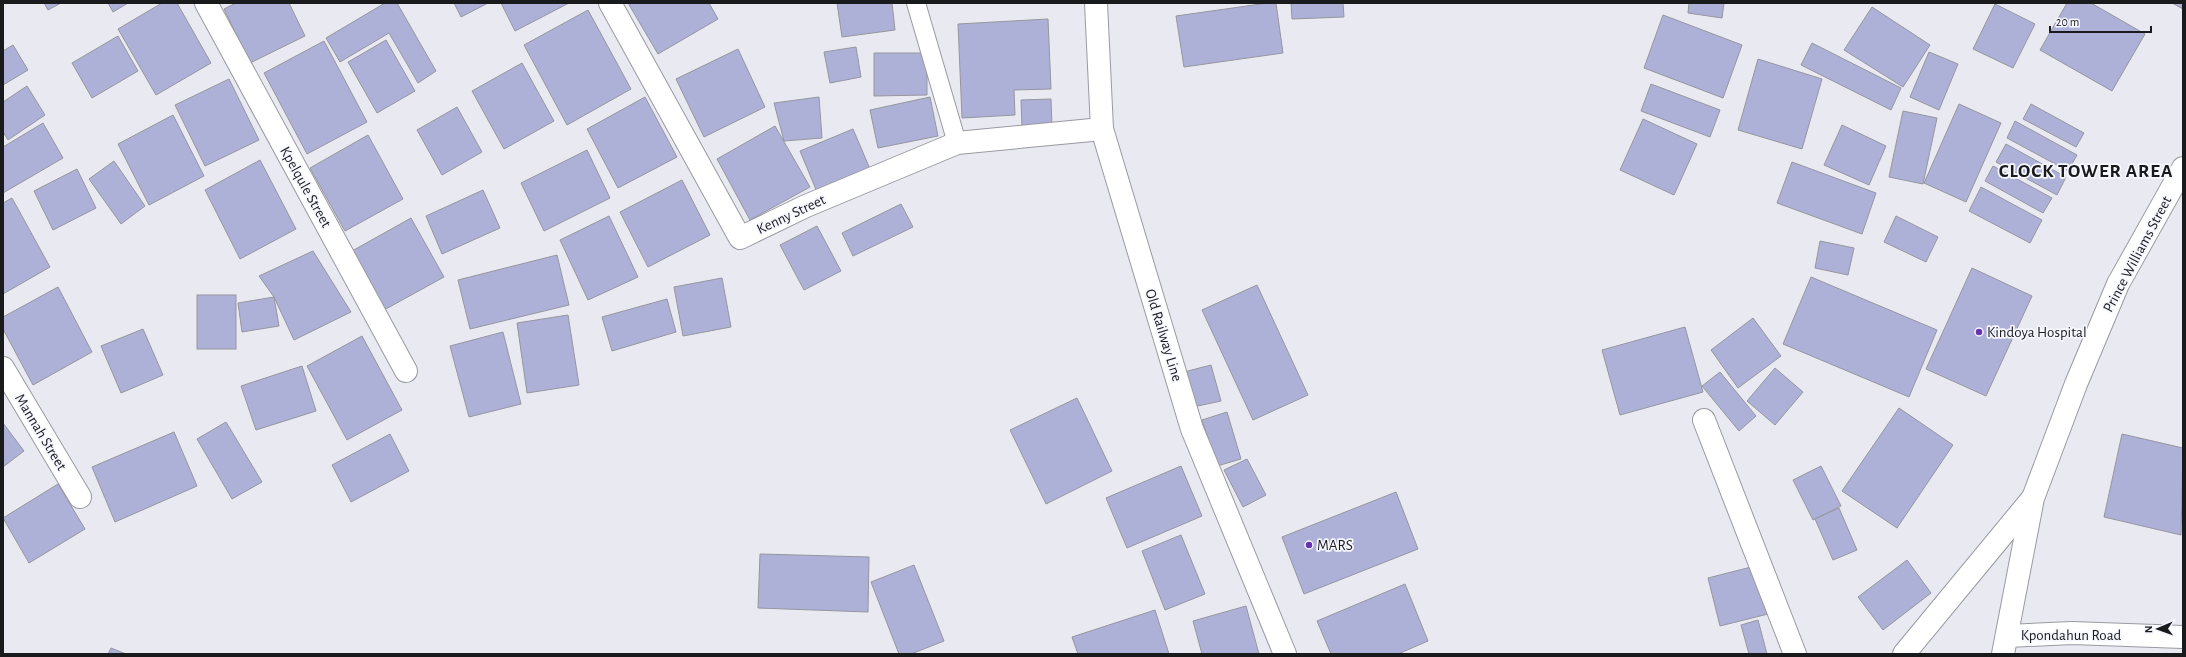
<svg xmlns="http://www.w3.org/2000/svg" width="2186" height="657" font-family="'Alegreya Sans',sans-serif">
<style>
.building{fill:#adb1d8;stroke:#96969e}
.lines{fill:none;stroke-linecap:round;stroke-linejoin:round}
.lane-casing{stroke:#999aa1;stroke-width:20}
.street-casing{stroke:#999aa1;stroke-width:24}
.secondary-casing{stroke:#999aa1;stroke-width:24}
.lane{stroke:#fff;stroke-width:18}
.street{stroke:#fff;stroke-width:22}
.secondary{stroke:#fff;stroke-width:22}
.poi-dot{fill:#6734ab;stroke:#f6f7ff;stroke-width:1.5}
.labels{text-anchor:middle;stroke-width:3.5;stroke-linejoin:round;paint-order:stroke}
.street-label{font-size:15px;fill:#191a1c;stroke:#f6f7ff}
.poi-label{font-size:15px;fill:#191a1c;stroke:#f6f7ff;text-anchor:start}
.district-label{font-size:19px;font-weight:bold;letter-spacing:1px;fill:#191a1c;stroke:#f6f7ff}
</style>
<rect width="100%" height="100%" fill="#e9e9f2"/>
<g class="building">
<path d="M44,3H61L48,10Z"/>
<path d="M108,3H128L113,12Z"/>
<path d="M162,3H177L211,63L156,95L118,29Z"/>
<path d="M236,3H289L305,36L250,63L224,9Z"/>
<path d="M385,3H397L436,71L418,83L389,33L340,62L326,38Z"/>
<path d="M454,3H488L461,17Z"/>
<path d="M501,3H569L515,31Z"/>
<path d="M628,3H709L718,19L658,54Z"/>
<path d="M837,3H892L895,30L842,37Z"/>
<path d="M1268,3H1276L1283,53L1184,67L1176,16Z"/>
<path d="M1291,3H1343L1344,17L1292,19Z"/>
<path d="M1689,3H1724L1722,18L1688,13Z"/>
<path d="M2067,3H2091L2145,34L2112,91L2040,50Z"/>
<path d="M2172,3H2183V9Z"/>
<path d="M1995,4L2035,24L2013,68L1973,49Z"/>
<path d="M1872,7L1930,45L1903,87L1844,50Z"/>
<path d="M588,10L631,89L567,125L524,45Z"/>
<path d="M1663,15L1742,45L1723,98L1644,68Z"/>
<path d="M1048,19L1051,89L1014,90L1015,115L962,118L958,24Z"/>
<path d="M118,36L138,71L92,98L72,63Z"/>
<path d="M386,40L415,91L377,113L348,62Z"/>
<path d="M324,41L367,122L307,154L264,73Z"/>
<path d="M1812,43L1901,88L1891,110L1801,65Z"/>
<path d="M13,45L28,70L3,85V51Z"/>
<path d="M856,47L861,77L830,83L824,52Z"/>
<path d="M738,49L765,107L704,137L676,79Z"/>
<path d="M1929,52L1958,64L1939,110L1910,97Z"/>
<path d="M874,53H927V95L874,96Z"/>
<path d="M1758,59L1822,79L1802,149L1738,130Z"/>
<path d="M522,63L554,121L504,149L472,91Z"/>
<path d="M229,79L259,140L205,166L175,105Z"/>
<path d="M1651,84L1720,110L1710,137L1641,111Z"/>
<path d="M27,86L45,115L8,140L3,132V102Z"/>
<path d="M645,97L677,157L618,188L587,129Z"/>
<path d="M819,97L822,138L784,141L774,103Z"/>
<path d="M930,97L938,136L878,148L870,110Z"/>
<path d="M1051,99L1052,127L1022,128L1021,100Z"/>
<path d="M1959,104L2001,123L1966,202L1924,183Z"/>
<path d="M2031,104L2084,133L2076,147L2023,119Z"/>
<path d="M457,107L482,152L442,175L417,130Z"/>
<path d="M1903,111L1937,118L1923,184L1889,177Z"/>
<path d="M173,115L204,176L149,205L118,144Z"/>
<path d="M1643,119L1697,144L1674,195L1620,170Z"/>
<path d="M2015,121L2077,155L2068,171L2007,138Z"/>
<path d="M43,123L63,158L3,193V147Z"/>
<path d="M1842,125L1886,146L1869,185L1824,165Z"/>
<path d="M775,126L810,187L750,220L717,159Z"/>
<path d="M853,129L870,169L817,192L800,151Z"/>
<path d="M368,135L403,199L345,231L310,168Z"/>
<path d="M2006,144L2066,177L2057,195L1996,162Z"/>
<path d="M587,150L610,198L544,231L521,183Z"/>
<path d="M260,160L296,229L240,259L205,190Z"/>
<path d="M114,161L145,206L121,224L89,179Z"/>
<path d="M1792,162L1876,193L1862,234L1777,203Z"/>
<path d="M1993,166L2052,198L2043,213L1985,181Z"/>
<path d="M77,169L96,208L53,230L34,191Z"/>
<path d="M682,180L710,235L648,267L620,212Z"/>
<path d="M1981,187L2042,220L2030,243L1969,211Z"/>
<path d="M483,190L500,228L442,254L426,216Z"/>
<path d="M12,198L50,267L3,294V203Z"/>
<path d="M901,204L913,227L853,256L842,233Z"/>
<path d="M609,216L638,277L588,300L560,240Z"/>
<path d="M1896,216L1938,237L1926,262L1884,242Z"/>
<path d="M411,218L444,277L384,310L352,251Z"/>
<path d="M817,226L841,271L804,290L780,245Z"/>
<path d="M1820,241L1854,248L1848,275L1815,268Z"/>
<path d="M313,251L351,312L294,340L274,297L259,276Z"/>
<path d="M557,255L569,305L470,329L458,280Z"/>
<path d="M1972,268L2032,296L1986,396L1926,369Z"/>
<path d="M1811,277L1937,330L1909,397L1783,344Z"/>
<path d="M722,278L731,327L683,336L674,287Z"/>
<path d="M1257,285L1308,395L1253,420L1202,310Z"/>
<path d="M58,287L92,352L33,385L3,329V317Z"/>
<rect x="197" y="295" width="39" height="54"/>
<path d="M274,297L279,326L242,332L238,303Z"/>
<path d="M667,299L676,332L612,351L602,317Z"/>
<path d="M568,315L579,385L527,393L517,323Z"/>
<path d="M1753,318L1781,356L1738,388L1711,350Z"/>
<path d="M1685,327L1703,392L1620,415L1602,350Z"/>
<path d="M143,329L163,375L121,393L101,346Z"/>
<path d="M503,332L521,404L469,417L450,346Z"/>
<path d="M362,336L402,410L347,440L307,366Z"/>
<path d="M1211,365L1221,401L1193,407L1184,372Z"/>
<path d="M302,366L316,411L256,430L241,386Z"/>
<path d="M1775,368L1803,392L1775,425L1747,401Z"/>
<path d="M1720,372L1756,416L1739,431L1702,386Z"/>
<path d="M1077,398L1112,471L1046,504L1010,430Z"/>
<path d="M1899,408L1953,445L1897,528L1842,491Z"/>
<path d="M1227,412L1241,459L1217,466L1202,420Z"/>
<path d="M226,422L262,482L232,499L197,439Z"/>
<path d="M3,423L24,451L3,467Z"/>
<path d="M174,432L197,486L115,522L92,467Z"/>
<path d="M390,434L409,471L351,502L332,465Z"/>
<path d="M2122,434L2183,448L2181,535L2104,517Z"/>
<path d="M1247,459L1266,495L1243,507L1224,470Z"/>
<path d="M1181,466L1202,516L1127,548L1106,498Z"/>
<path d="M1821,466L1841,506L1813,520L1793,480Z"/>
<path d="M58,484L85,529L29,563L3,518Z"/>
<path d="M1396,492L1418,549L1304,594L1282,537Z"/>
<path d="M1839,508L1857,550L1833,560L1815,519Z"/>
<path d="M1181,535L1205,594L1165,610L1142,551Z"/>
<path d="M760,554L869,557L868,612L758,608Z"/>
<path d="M1907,560L1931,593L1883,630L1858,597Z"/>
<path d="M914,565L944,641L911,654H899L871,582Z"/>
<path d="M1755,566L1768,614L1720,626L1708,578Z"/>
<path d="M1405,584L1428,641L1398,654H1331L1317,621Z"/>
<path d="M1246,606L1259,654H1202L1193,621Z"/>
<path d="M1155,610L1169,654H1078L1072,637Z"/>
<path d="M1758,620L1767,654H1749L1741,625Z"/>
<path d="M111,648L126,654H108Z"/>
</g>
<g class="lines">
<g class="lane-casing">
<path id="lane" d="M916,3L957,143"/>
</g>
<g class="street-casing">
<g id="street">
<path d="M206,3L406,371"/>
<path d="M610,3L740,238L806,206L957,143L1102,129"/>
<path d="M3,368L80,497"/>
<path d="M1704,420L1795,654"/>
<path d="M2008,636L2072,633L2183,637"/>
</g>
</g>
<g class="secondary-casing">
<g id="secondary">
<path d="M1096,3L1102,129L1192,429L1285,654"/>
<path d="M1904,654L2032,499"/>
<path d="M2003,654L2033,498L2076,384L2118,284L2183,168"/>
</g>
</g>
<use href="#lane" class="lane"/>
<use href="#street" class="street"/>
<use href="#secondary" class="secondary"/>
</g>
<g class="poi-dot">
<circle cx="1979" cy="332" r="4"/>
<circle cx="1309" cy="545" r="4"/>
</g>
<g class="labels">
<g class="street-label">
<text transform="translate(306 187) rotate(61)" y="5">Kpelqule Street</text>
<text transform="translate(791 214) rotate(-25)" y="5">Kenny Street</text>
<text transform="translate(2137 254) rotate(-62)" y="5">Prince Williams Street</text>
<text transform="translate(1164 335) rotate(73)" y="5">Old Railway Line</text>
<text transform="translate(41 432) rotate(59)" y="5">Mannah Street</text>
<text x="2071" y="640">Kpondahun Road</text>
</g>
<g class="poi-label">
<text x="1987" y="337">Kindoya Hospital</text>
<text x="1317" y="550">MARS</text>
</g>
<g class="district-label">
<text x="2086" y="177">CLOCK TOWER AREA</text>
</g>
</g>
<rect width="2186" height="657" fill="none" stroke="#191a1c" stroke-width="8"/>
<g transform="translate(2158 629) rotate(268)" stroke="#f6f7ff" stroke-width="3" paint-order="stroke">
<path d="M0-3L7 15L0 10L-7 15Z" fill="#191a1c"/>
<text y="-6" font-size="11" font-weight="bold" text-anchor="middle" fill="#191a1c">N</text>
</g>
<path d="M2050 26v6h101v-6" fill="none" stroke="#191a1c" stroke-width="2"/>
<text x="2056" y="26" font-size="12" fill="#191a1c" stroke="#f6f7ff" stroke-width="3" paint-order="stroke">20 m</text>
</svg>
